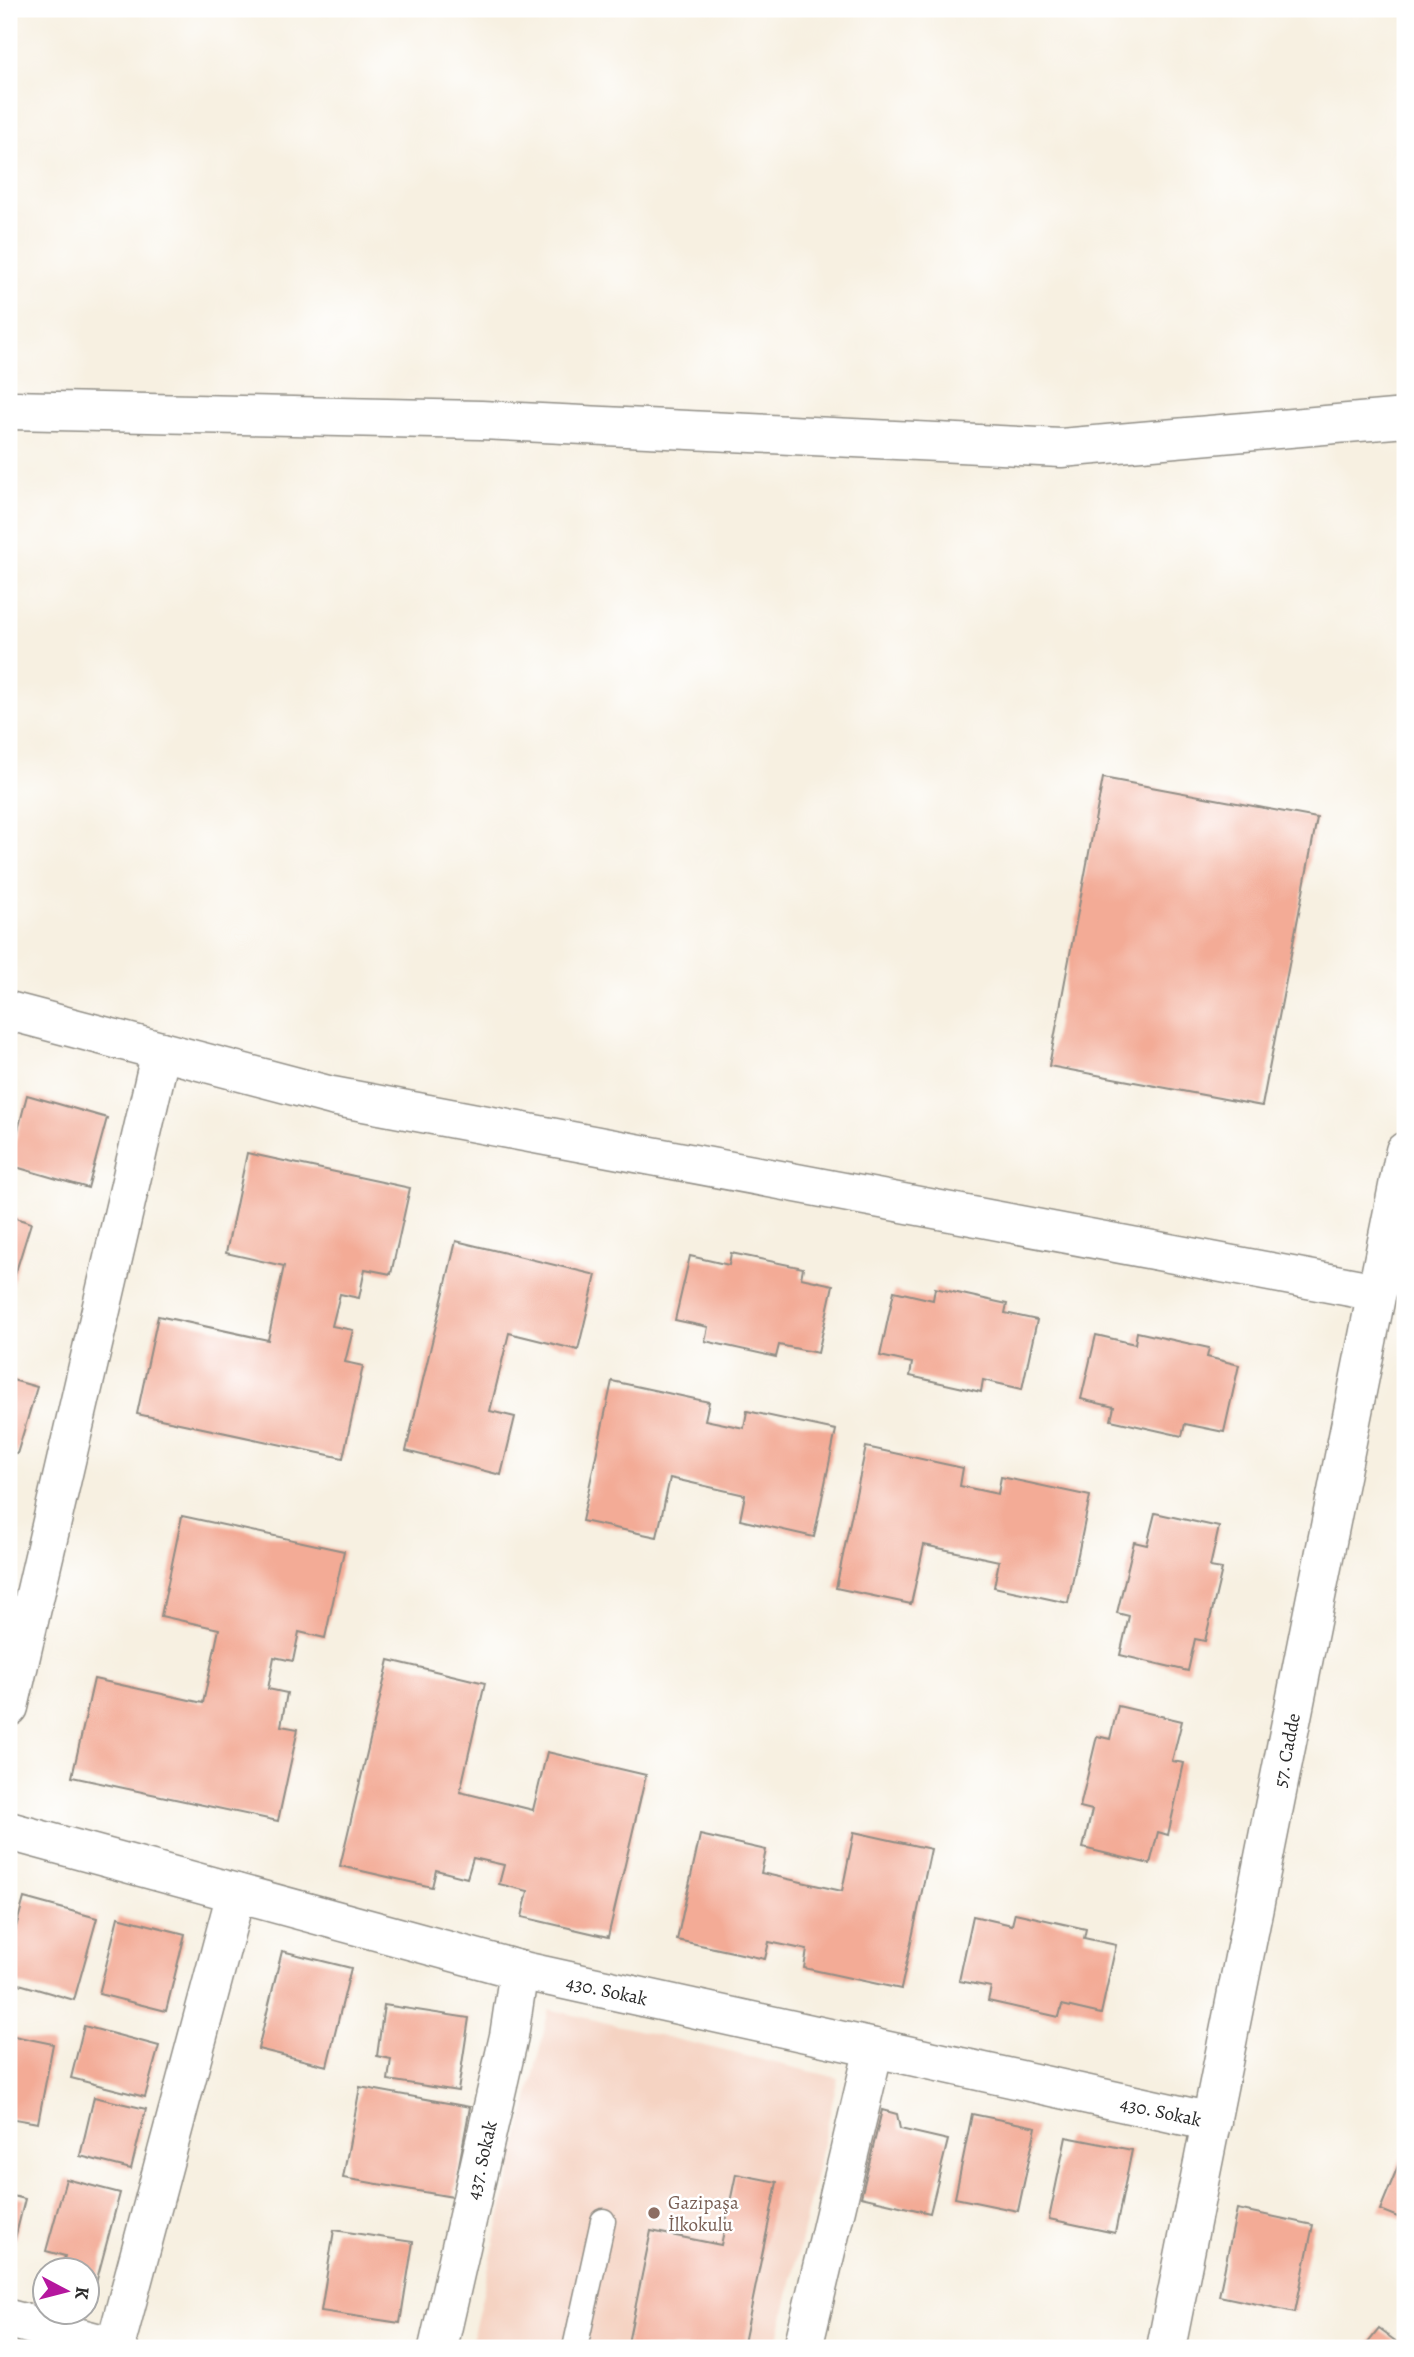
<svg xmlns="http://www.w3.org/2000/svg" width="1414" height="2357" font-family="Alegreya,serif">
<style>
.built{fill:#f5d3c2}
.building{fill:#f3ab96}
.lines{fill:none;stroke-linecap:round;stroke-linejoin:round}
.service-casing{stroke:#918e86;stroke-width:27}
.minor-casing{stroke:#918e86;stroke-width:41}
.tertiary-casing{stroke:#918e86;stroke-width:41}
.service{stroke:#fff;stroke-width:24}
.minor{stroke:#fff;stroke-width:38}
.tertiary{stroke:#fff;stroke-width:38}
.education-dot{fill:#8d6e63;stroke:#fff;stroke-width:2.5}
.labels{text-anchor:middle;stroke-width:5;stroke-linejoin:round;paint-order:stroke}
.street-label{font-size:19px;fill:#2b2b2b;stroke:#fff}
.education-label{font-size:19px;fill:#785e54;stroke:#fff;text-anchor:start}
</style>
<rect width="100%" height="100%" fill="#fff"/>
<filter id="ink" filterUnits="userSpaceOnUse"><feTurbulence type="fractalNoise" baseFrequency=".0143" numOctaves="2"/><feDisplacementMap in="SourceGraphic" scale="14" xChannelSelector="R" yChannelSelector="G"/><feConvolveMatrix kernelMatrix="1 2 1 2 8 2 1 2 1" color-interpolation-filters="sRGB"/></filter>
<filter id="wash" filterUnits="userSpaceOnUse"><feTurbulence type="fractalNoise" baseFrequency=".00686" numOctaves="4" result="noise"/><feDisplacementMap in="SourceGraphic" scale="28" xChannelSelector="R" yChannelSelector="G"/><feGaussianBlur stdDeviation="1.57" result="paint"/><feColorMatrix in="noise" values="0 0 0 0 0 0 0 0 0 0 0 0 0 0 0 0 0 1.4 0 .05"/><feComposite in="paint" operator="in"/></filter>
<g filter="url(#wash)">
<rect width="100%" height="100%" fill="#f7f0e1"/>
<path class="built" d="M549,2009L838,2078L776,2348H470Z"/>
<g id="blocks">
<g class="building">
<path d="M1103,778L1317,818L1262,1106L1049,1066Z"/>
<path d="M27,1095L107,1118L88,1188L9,1165Z"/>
<path d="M247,1153L410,1188L391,1274L365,1269L359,1298L340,1294L332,1326L353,1330L345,1362L363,1366L343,1458L137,1414L158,1316L268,1340L284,1266L226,1253Z"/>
<path d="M9,1216L31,1223L9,1294Z"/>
<path d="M456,1241L596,1275L578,1350L509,1333L490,1411L515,1417L501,1475L406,1451Z"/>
<path d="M731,1253L803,1268L801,1278L833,1285L818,1353L779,1345L776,1357L705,1341L708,1327L675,1320L690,1256L729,1265Z"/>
<path d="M935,1288L1007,1304L1005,1313L1037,1320L1022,1389L983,1380L981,1392L910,1376L912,1363L880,1356L894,1291L933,1300Z"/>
<path d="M1137,1332L1209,1348L1207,1357L1239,1365L1224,1432L1185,1424L1182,1436L1111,1420L1114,1407L1081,1399L1096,1335L1135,1344Z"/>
<path d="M9,1379L37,1387L17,1454L9,1452Z"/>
<path d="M612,1381L709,1402L705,1420L744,1428L747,1411L836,1430L814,1537L740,1520L745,1495L670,1478L657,1537L582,1521Z"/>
<path d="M866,1447L963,1468L960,1486L998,1494L1001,1477L1090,1496L1068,1603L994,1587L999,1561L924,1545L911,1604L836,1588Z"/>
<path d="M1155,1513L1219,1527L1210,1567L1222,1569L1205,1641L1195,1639L1188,1671L1120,1655L1129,1616L1117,1613L1134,1542L1147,1545Z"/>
<path d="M182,1516L344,1551L325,1638L299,1632L293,1661L274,1657L268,1689L287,1693L281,1726L298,1729L278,1821L72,1777L94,1679L203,1703L219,1629L161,1616Z"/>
<path d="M389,1660L485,1683L460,1792L533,1810L547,1752L646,1775L608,1937L522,1917L528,1891L499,1884L504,1865L473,1858L467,1878L436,1870L432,1887L340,1866Z"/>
<path d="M1118,1706L1182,1721L1172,1761L1184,1763L1168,1835L1158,1832L1150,1864L1083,1848L1092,1810L1080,1807L1097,1736L1110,1739Z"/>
<path d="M854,1832L931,1849L901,1989L804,1968L807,1950L769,1942L765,1959L677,1940L700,1835L766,1850L761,1873L842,1891Z"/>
<path d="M24,1898L97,1918L74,2000L9,1981V1953Z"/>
<path d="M1015,1913L1086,1929L1084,1938L1116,1945L1101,2014L1062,2005L1059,2017L988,2001L991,1987L959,1981L973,1916L1012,1925Z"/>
<path d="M118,1917L185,1934L166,2011L99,1994Z"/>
<path d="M282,1951L351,1968L327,2066L258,2049Z"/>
<path d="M384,2005L469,2018L458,2091L388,2080L391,2059L377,2056Z"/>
<path d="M84,2026L159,2046L145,2097L71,2078Z"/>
<path d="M9,2035L53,2044L38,2123L9,2118Z"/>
<path d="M360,2087L470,2107L453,2197L343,2178Z"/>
<path d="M94,2097L146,2109L131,2169L80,2156Z"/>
<path d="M882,2110L897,2114L900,2129L948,2140L930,2213L861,2197Z"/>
<path d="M972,2114L1036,2127L1018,2211L955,2198Z"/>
<path d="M1066,2137L1132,2150L1115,2233L1049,2219Z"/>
<path d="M1405,2149V2220L1380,2210Z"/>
<path d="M736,2174L777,2182L743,2348H627L651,2231L721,2245Z"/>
<path d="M66,2179L120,2193L92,2298L88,2297V2270H61L65,2256L46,2251Z"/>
<path d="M9,2195L25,2199L10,2258H9Z"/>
<path d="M1237,2209L1313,2225L1295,2312L1219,2296Z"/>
<path d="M334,2230L413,2242L400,2323L321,2311Z"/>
<path d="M1379,2329L1405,2348H1364Z"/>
</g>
</g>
</g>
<g filter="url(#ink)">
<use href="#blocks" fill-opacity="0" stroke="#918e86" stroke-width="2"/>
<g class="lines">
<g class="service-casing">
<path id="service" d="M575,2348L603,2221"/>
</g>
<g class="minor-casing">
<g id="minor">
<path d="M9,410L481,420L1061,448L1405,418"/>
<path d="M9,1011L332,1096L1377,1292"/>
<path d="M9,1707L161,1051"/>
<path d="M9,1831L519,1970L1212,2122"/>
<path d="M9,2319L119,2348"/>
<path d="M115,2347L236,1893"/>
<path d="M438,2348L509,2036L519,1970"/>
<path d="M803,2348L874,2048"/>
</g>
</g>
<g class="tertiary-casing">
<path id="tertiary" d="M1166,2348L1405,1151"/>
</g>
<use href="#service" class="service"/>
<use href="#minor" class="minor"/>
<use href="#tertiary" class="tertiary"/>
</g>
</g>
<circle class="education-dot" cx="654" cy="2213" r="7"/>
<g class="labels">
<g class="street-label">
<text transform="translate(1286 1750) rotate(-79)" y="7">57. Cadde</text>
<text transform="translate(607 1990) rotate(12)" y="7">430. Sokak</text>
<text transform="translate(1161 2111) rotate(12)" y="7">430. Sokak</text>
<text transform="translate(481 2160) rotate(-77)" y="7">437. Sokak</text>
</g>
<g class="education-label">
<text x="668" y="2209">Gazipaşa<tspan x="668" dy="22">İlkokulu</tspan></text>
</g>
</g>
<rect width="1414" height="2357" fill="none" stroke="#fff" stroke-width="35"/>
<g transform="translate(66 2291) rotate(97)"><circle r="33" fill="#ffffff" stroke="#aaaaaa" stroke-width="2"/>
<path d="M0-5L12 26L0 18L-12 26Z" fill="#b5179e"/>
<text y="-10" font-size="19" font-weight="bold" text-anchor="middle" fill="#2b2b2b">K</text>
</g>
</svg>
